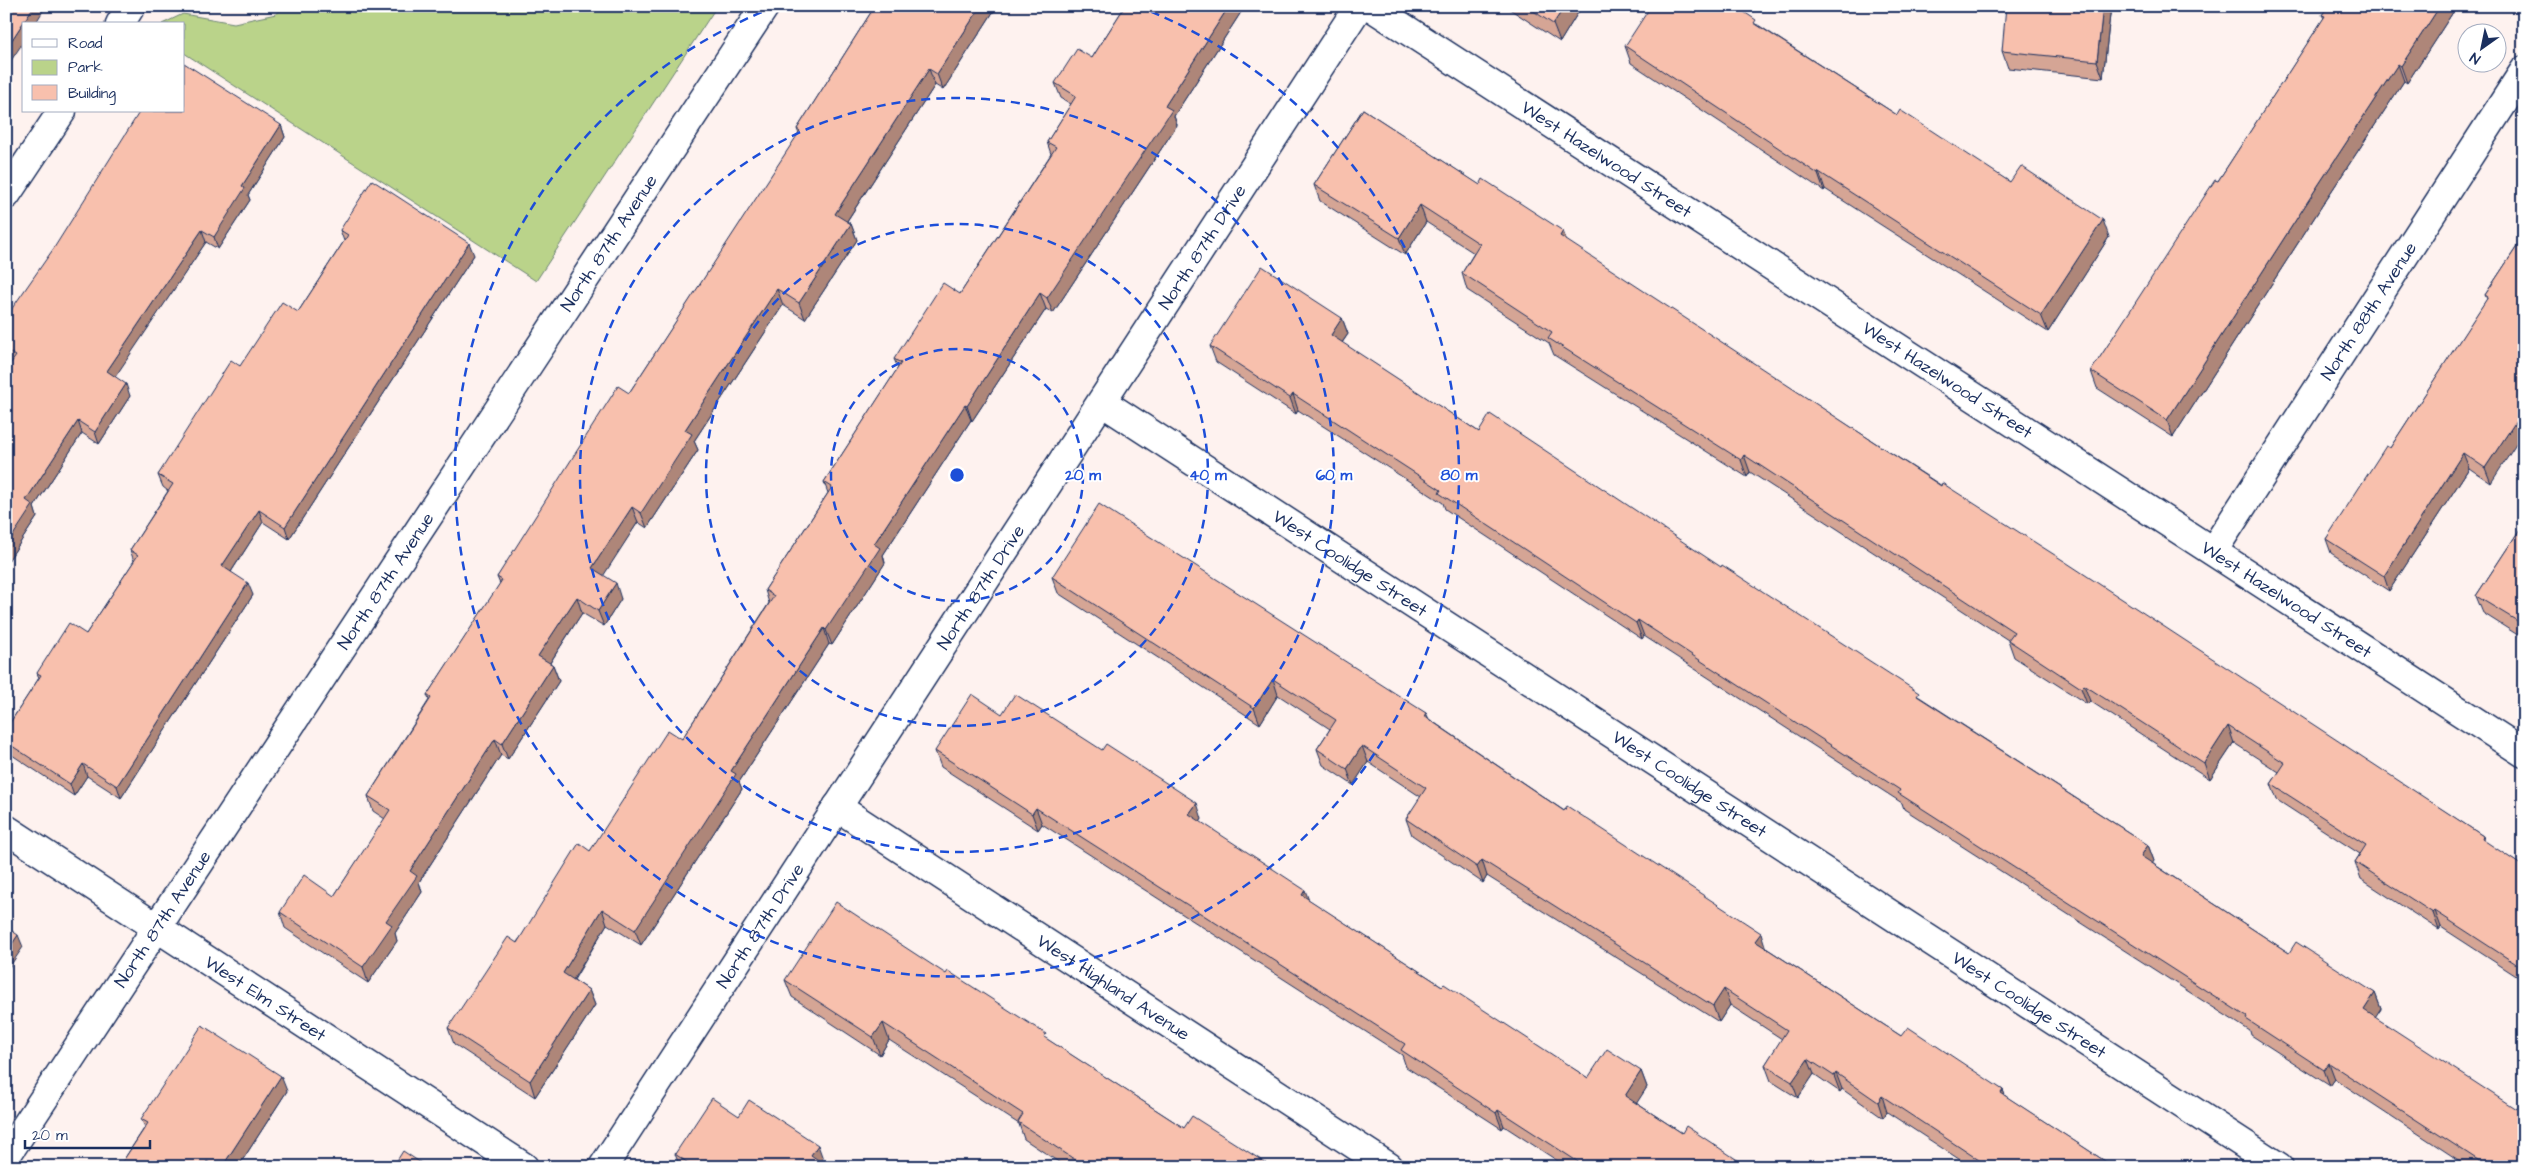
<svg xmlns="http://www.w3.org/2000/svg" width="2530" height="1173" font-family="'Architects Daughter',sans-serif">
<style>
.green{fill:#bad38a;stroke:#6a8174}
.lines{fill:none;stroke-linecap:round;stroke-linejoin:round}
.minor-casing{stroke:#1b2f5e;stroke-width:31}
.tertiary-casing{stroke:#1b2f5e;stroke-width:31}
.minor{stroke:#fff;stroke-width:28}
.tertiary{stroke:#fff;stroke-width:28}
.wall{fill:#d5a595;stroke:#1b2f5e}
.shaded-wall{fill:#ae8679;stroke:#1b2f5e}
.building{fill:#f8c0ad;stroke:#1b2f5e}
.ring{fill:none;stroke:#1d4ed8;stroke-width:2.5;stroke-dasharray:9 6}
.labels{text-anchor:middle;stroke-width:4;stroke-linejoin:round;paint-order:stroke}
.street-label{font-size:18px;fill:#1b2f5e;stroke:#fff}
.centre{fill:#1d4ed8;stroke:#fff;stroke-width:2.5}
.ring-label{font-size:15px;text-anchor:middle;font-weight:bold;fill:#1d4ed8;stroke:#fff;stroke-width:4;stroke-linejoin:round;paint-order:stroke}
</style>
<rect width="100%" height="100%" fill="#fef2ef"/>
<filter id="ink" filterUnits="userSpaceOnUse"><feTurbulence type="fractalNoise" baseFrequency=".02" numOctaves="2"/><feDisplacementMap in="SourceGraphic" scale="10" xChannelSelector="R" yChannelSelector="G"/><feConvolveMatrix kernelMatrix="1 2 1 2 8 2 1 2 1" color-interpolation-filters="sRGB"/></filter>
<g filter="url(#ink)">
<path class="green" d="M286,6H717L536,281L184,53V24H162L183,14L234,23L276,14Z"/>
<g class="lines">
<g class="minor-casing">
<g id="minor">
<path id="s1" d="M1370,6L2524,753"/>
<path d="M120,24L131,6"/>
<path d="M6,195L62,111"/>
<path id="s2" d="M1102,402L2279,1167"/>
<path id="s3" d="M2213,551L2524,71"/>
<path id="s4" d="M837,807L1389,1167"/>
<path id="s5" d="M6,829L524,1167"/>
<path id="s6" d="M603,1167L1359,6"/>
</g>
</g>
<g class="tertiary-casing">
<g id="tertiary">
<path id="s7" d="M6,1156L765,6"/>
</g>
</g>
<use href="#minor" class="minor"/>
<use href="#tertiary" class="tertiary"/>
</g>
<g class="wall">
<path d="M875,6H997L943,90L935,85L847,221L851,224L857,240L805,319L783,305L694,441L698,450L647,528L638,522L603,575L621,599L604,626L582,613L550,663L553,665L559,681L508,759L501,755L419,882L422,892L395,933L397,941L368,983L285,928L280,912L334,896L385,819L373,811L368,796L429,700L427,695L500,584L497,577L629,393L799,134L797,129Z"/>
<path d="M1125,6H1245L1174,116L1177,125L1053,313L1046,309L972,421L971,420L883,555L885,563L832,645L829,644L739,782L742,789L641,945L607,924L574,980L589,990L595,1005L535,1097L454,1044L448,1028L590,851L682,739L769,603L765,590L828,493L824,482L898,368L894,359L960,294L1051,154L1047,142L1071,104L1061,98L1055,83L1092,58Z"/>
<path d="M1505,6H1582L1560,42Z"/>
<path d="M2111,6L2103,78L2008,68L2002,51Z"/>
<path d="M2328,6H2457L2407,83L2404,81L2325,201L2173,437L2097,388L2091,371L2218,181L2324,18L2322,15Z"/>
<path d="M1758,25L1897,115L2010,182L2109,237L2048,332L1825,189L1824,191L1631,63L1625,46Z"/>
<path d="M1363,109L1789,387L2483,836L2485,842L2524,867V981L2441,927L2439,930L2361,879L2355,862L2360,854L2277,800L2271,784L2279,772L2234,743L2210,779L2090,701L2087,704L2014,657L2008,640L1750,472L1747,477L1554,355L1549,343L1467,290L1462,273L1474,253L1426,222L1405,255L1320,201L1314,185Z"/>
<path d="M281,125L285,137L248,195L250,200L218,249L206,242L115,376L130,396L99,444L82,433L34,507L37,517L6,564V370L11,362L6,359V317Z"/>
<path d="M340,230L474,255L289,539L263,522L231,572L253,595L121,798L87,776L74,796L6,751V729L39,678L37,673L86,634L134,561L130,550L168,491L163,487L158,475L240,366L298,312L344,241Z"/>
<path d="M2524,236L2491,483L2469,468L2389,591L2331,553L2326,539L2390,448L2487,299L2485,295Z"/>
<path d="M1342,318L1348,334L1342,343L1479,432L1921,698L2148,845L2154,861L2152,863L2289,953L2375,993L2381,1009L2375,1017L2524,1167H2469L2335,1079L2330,1086L2251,1035L2250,1031L1904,809L1902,803L1644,636L1642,639L1445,509L1443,503L1298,410L1296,414L1216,362L1210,346Z"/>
<path d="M2524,523V639L2483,613L2476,596Z"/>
<path d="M1052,577L1426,713L1429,719L1766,948L1901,1036L2003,1090L2005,1096L2114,1167H1971L1887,1112L1883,1118L1842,1089L1840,1092L1814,1074L1798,1098L1771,1081L1765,1065L1782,1039L1730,1005L1719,1022L1487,876L1483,883L1412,835L1406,819L1421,797L1368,762L1353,785L1323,765L1317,749L1330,729L1278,695L1260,724L1058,593Z"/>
<path d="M1002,714L1202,819L1200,822L1309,900L1442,986L1588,1078L1641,1071L1647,1087L1636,1103L1682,1133L1748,1167H1567L1504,1126L1502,1129L1406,1067L1402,1055L1042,824L1038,830L941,767L935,751Z"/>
<path d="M785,980L1048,1040L1184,1128L1272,1167H1066L1024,1139L1019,1124L889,1040L880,1055L792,997Z"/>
<path d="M287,1091L238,1167H119L145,1127L141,1119Z"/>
<path d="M739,1116L823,1159L821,1162L828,1167H680L675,1154Z"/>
</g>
<g class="shaded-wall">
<path d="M34,6H46L35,24H24V41L6,68V49Z"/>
<path d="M981,6H997L943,90L937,74Z"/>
<path d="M1229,6H1245L1174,116L1177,125L1053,313L1047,298L1165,106Z"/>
<path d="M1565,6H1582L1560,42L1553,24Z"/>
<path d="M2103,6H2111L2103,78L2097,61Z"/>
<path d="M2440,6H2457L2407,83L2401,66Z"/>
<path d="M2398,64L2404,81L2325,201L2173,437L2167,420L2319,184Z"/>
<path d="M929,69L935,85L841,230L835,214Z"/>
<path d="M281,125L285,137L248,195L250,200L218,249L214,237L242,186Z"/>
<path d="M1819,172L1825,189L1824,191L1818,174Z"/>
<path d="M1420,205L1426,222L1405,255L1399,238Z"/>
<path d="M2103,220L2109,237L2048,332L2041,315Z"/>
<path d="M851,224L857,240L805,319L799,303Z"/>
<path d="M202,230L206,242L111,383L107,371Z"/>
<path d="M1563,231L1569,248L1560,236Z"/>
<path d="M469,243L474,255L289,539L285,527Z"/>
<path d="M777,289L783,305L694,441L698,450L647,528L641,513L685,430Z"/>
<path d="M1040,293L1046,309L972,421L967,406Z"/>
<path d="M1342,318L1348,334L1336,351L1331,335Z"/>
<path d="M126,384L130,396L99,444L95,432Z"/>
<path d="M1293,394L1298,410L1296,414L1290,398Z"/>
<path d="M965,405L971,420L883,555L885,563L832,645L826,630L874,544Z"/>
<path d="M2524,409V432L2491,483L2485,468Z"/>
<path d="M78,421L82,433L34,507L37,517L6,564V546L26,500Z"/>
<path d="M2463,453L2469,468L2389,591L2384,576Z"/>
<path d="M1744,455L1750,472L1747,477L1741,460Z"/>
<path d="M632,507L638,522L598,584L592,568Z"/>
<path d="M259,510L263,522L227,578L222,566Z"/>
<path d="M248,583L253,595L121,798L117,786Z"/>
<path d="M616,583L621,599L604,626L598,611Z"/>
<path d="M577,597L582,613L544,672L538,656Z"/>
<path d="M1638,620L1644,636L1642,639L1636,623Z"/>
<path d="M824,628L829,644L739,782L742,789L641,945L635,930L731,771Z"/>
<path d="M553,665L559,681L508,759L502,744Z"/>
<path d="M1273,679L1278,695L1260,724L1254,708Z"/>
<path d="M2084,685L2090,701L2087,704L2081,688Z"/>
<path d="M1426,713L1432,729L1424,716Z"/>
<path d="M2228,726L2234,743L2210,779L2204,763Z"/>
<path d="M495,739L501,755L419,882L422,892L395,933L397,941L368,983L363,967L386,921L410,871Z"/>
<path d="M1362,746L1368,762L1353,785L1347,769Z"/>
<path d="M83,764L87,776L74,796L70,784Z"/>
<path d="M1197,803L1202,819L1195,830L1189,814Z"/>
<path d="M1036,808L1042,824L1038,830L1032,814Z"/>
<path d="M2148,845L2154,861L2147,872L2141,856Z"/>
<path d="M1482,860L1487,876L1483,883L1477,867Z"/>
<path d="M1305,890L1311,906L1302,895Z"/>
<path d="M602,909L607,924L568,988L563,973Z"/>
<path d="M2435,911L2441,927L2439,930L2433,913Z"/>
<path d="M1761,933L1766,949L1755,941Z"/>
<path d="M18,935L23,947L6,972V953Z"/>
<path d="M1724,989L1730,1005L1719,1022L1713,1006Z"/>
<path d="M589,990L595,1005L535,1097L530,1081Z"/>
<path d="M2375,993L2381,1009L2370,1026L2364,1010Z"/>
<path d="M883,1023L889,1040L880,1055L873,1037Z"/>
<path d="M1808,1059L1814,1074L1798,1098L1792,1082Z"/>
<path d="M2329,1063L2335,1079L2330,1086L2324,1070Z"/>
<path d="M1641,1071L1647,1087L1631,1112L1625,1096Z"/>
<path d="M1836,1073L1842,1089L1840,1092L1834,1076Z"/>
<path d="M281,1076L287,1091L238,1167H222Z"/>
<path d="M2003,1090L2009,1106L2001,1093Z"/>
<path d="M1882,1096L1887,1112L1883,1118L1878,1102Z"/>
<path d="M1498,1110L1504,1126L1502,1129L1496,1113Z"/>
<path d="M818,1145L823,1159L818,1167L811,1155Z"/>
<path d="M207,1161L209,1167H203Z"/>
</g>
<g class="building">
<path d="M6,6H34L6,49Z"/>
<path d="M875,6H981L937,74L929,69L835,214L851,224L799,303L777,289L685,430L692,434L641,513L632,507L592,568L616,583L598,611L577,597L538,656L553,665L502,744L495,739L410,871L417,876L386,921L392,925L363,967L280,912L304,875L334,896L390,810L368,796L431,698L427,695L502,580L497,577L618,386L629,393L800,131L797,129Z"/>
<path d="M1125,6H1229L1165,106L1172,110L1047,298L1040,293L967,406L965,405L874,544L880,548L826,630L824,628L731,771L736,774L635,930L602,909L563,973L589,990L530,1081L448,1028L508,937L517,943L579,843L590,851L668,730L682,739L774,596L765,590L832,487L824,482L901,363L894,359L943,283L960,294L1056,147L1047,142L1076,96L1055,83L1077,49L1092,58Z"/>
<path d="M1526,6H1565L1553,24Z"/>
<path d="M1651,6H1735L1756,20L1754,23L1897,115L1900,110L2010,182L2021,166L2103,220L2041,315L1819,172L1818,174L1625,46Z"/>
<path d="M2006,6H2103L2097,61L2002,51Z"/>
<path d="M2328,6H2440L2401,66L2398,64L2319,184L2167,420L2091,371L2215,180L2218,181L2325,16L2322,15Z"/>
<path d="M184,63L281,125L242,186L245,188L214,237L202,230L107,371L126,384L95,432L78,421L26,500L33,505L6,546V370L16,356L6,350V317L54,248L140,111H184Z"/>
<path d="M1363,109L1480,185L1483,179L1563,231L1560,236L1941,486L1942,483L2061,559L2483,836L2482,839L2524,867V969L2435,911L2433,913L2355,862L2366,845L2271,784L2285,763L2228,726L2204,763L2084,685L2081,688L2008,640L2014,632L1744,455L1741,460L1548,338L1552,332L1462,273L1480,244L1420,205L1399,238L1314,185Z"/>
<path d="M372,180L469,243L285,527L259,510L222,566L248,583L117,786L83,764L70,784L6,742V729L41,675L37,673L69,623L86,634L138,555L130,550L173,484L158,475L231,360L240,366L282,302L298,312L348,235L340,230Z"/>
<path d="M2524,236V409L2485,468L2463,453L2384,576L2326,539L2386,446L2390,448L2488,297L2485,295Z"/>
<path d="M1262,266L1342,318L1331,335L1479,432L1490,414L1721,567L1722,565L1919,693L1917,696L2148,845L2141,856L2289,953L2296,942L2375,993L2364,1010L2516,1109L2524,1096V1167H2478L2481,1162L2329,1063L2324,1070L2246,1019L2247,1017L1898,793L1900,790L1638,620L1636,623L1439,493L1441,490L1293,394L1290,398L1210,346Z"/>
<path d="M1099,504L1426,713L1424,716L1564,811L1567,806L1761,933L1755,941L1901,1036L1908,1027L2003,1090L2001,1093L2114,1167H1988V1166L1882,1096L1878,1102L1836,1073L1834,1076L1808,1059L1792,1082L1765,1065L1787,1030L1724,989L1713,1006L1482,860L1477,867L1406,819L1426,788L1362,746L1347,769L1317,749L1336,720L1273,679L1254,708L1052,577Z"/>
<path d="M2524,523V625L2476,596Z"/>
<path d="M972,694L1002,714L1015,694L1102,750L1106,744L1197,803L1189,814L1305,890L1302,895L1442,986L1444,984L1588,1078L1607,1049L1641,1071L1625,1096L1682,1133L1686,1126L1748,1167H1586L1498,1110L1496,1113L1401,1050L1405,1044L1036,808L1032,814L935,751Z"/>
<path d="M836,902L946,974L948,971L1046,1034L1044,1037L1184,1128L1192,1116L1272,1167H1086L1018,1122L1023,1114L883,1023L873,1037L785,980Z"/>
<path d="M6,927L18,935L6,953Z"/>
<path d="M202,1025L281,1076L222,1167H216L207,1161L203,1167H119L148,1123L141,1119Z"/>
<path d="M712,1098L739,1116L749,1100L818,1145L811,1155L828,1167H694L675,1154Z"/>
<path d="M403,1151L427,1167H393Z"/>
</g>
</g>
<g class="ring">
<circle cx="957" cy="475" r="126"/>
<circle cx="957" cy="475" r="251"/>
<circle cx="957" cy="475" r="377"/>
<path d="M1137 6A502 502 0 1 1 777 6"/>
</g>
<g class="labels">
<g class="street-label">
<text dy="6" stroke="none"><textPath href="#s1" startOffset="282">West Hazelwood Street</textPath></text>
<text dy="6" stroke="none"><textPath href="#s7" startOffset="1094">North 87th Avenue</textPath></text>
<text dy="6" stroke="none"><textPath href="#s6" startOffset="1098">North 87th Drive</textPath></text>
<text dy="6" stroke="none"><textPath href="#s3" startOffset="286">North 88th Avenue</textPath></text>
<text dy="6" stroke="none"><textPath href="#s1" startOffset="688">West Hazelwood Street</textPath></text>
<text dy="6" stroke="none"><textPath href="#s2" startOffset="296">West Coolidge Street</textPath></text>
<text dy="6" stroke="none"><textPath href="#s7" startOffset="689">North 87th Avenue</textPath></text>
<text dy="6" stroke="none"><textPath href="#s6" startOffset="692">North 87th Drive</textPath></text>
<text dy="6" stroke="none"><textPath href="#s1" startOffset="1092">West Hazelwood Street</textPath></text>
<text dy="6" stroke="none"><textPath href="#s2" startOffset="701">West Coolidge Street</textPath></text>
<text dy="6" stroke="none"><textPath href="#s7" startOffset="284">North 87th Avenue</textPath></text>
<text dy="6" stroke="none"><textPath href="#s6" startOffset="288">North 87th Drive</textPath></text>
<text dy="6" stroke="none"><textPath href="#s4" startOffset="330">West Highland Avenue</textPath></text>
<text dy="6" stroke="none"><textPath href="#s5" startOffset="310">West Elm Street</textPath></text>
<text dy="6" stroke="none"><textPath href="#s2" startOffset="1106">West Coolidge Street</textPath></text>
</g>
</g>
<circle cx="957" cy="475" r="8" class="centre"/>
<g class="ring-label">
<text x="1083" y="480">20 m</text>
<text x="1208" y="480">40 m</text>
<text x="1334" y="480">60 m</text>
<text x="1459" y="480">80 m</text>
</g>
<rect width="2530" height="1173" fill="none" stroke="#fff" stroke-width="25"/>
<rect x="12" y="12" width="2505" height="1148" fill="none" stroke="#1b2f5e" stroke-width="2" filter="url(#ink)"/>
<rect x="22" y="22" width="162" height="90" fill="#ffffff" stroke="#a4acbf"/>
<rect x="32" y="39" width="25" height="8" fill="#ffffff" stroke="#a4acbf"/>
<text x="68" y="48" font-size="15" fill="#1b2f5e">Road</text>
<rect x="32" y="60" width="25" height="15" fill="#bad38a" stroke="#a4acbf"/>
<text x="68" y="72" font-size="15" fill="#1b2f5e">Park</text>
<rect x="32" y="85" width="25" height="15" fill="#f8c0ad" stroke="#a4acbf"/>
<text x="68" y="98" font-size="15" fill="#1b2f5e">Building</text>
<g transform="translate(2482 48) rotate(213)"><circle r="24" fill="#ffffff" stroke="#a4acbf"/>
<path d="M0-4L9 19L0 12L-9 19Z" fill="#1b2f5e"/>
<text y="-8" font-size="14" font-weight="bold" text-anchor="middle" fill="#1b2f5e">N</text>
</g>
<path d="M25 1140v8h125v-8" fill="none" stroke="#1b2f5e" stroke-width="2.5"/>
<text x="32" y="1140" font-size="15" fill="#1b2f5e" stroke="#ffffff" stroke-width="4" paint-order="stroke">20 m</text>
</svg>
